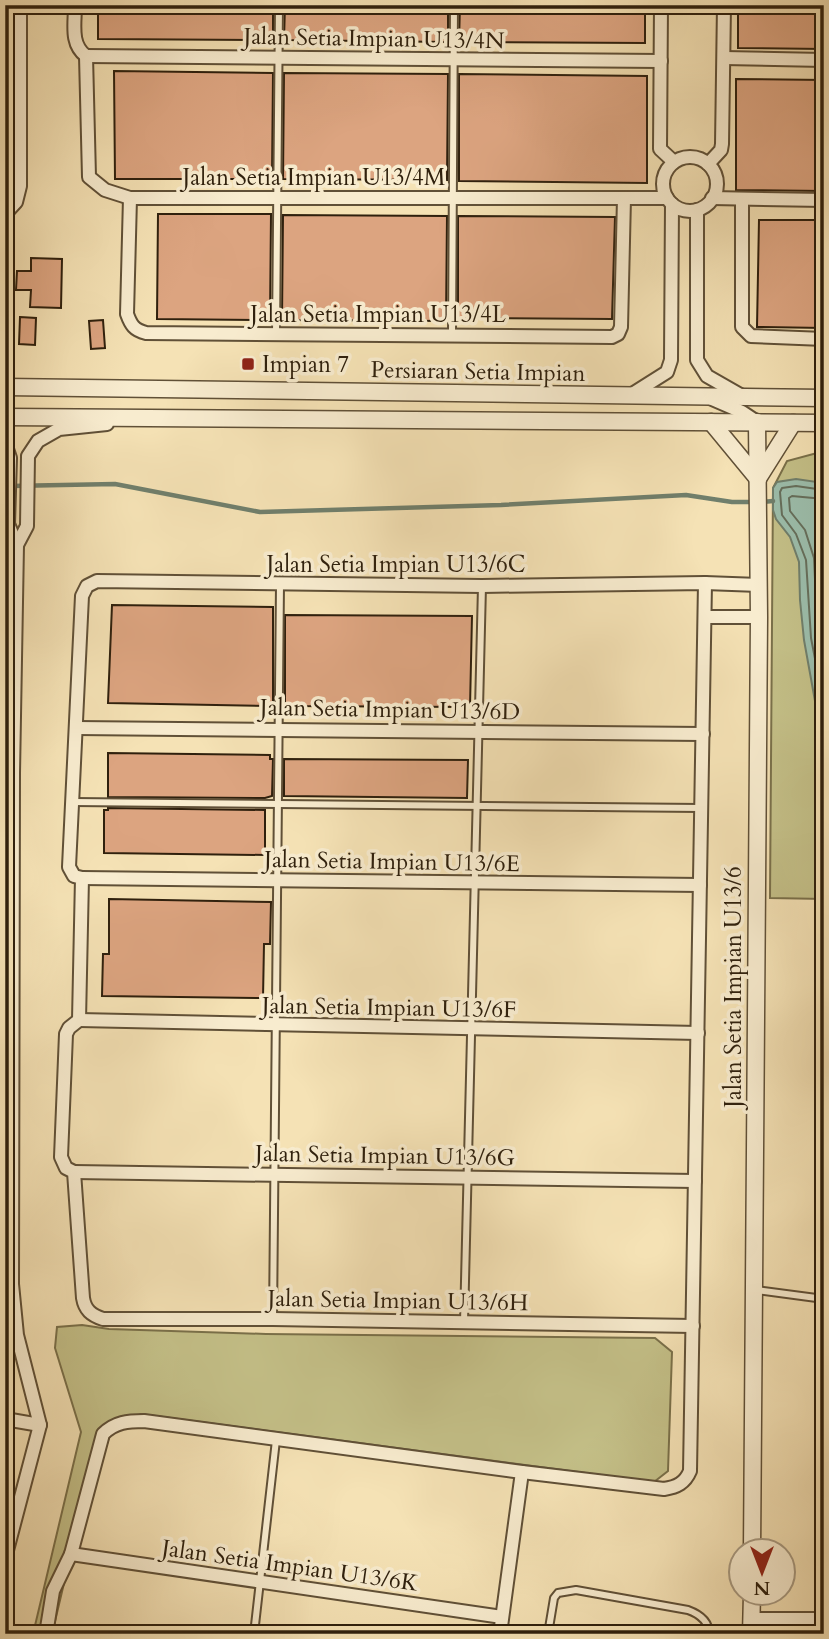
<svg xmlns="http://www.w3.org/2000/svg" width="829" height="1639" font-family="Cardo,serif">
<style>
.green{fill:#c4c088;stroke:#7a704a;stroke-width:2}
.water{fill:#9cbeac;stroke:#707f6c;stroke-width:2}
.lines{fill:none;stroke-linecap:round;stroke-linejoin:round}
.shore{stroke:#666f5c;stroke-width:2}
.stream{stroke:#707f6c;stroke-width:4.5}
.building{fill:#dca480;stroke:#2f200d;stroke-width:2}
.service-casing{stroke:#605037;stroke-width:10}
.minor-casing{stroke:#605037;stroke-width:16}
.tertiary-casing{stroke:#605037;stroke-width:19}
.service{stroke:#f8eccf;stroke-width:6}
.minor{stroke:#f8eccf;stroke-width:12}
.tertiary{stroke:#f8eccf;stroke-width:16}
.poi-dot{fill:#8f2418;stroke:#f8eccf;stroke-width:2.5}
.labels{text-anchor:middle;stroke-width:7;stroke-linejoin:round;paint-order:stroke}
.street-label{font-size:23px;fill:#2f200d;stroke:#f8eccf}
.poi-label{font-size:23px;fill:#2f200d;stroke:#f8eccf;text-anchor:start}
</style>
<rect width="100%" height="100%" fill="#f5e2b5"/>
<filter id="stains"><feTurbulence type="fractalNoise" baseFrequency=".00286" numOctaves="4"/><feColorMatrix values="0 0 0 0 .2 0 0 0 0 .09 0 0 0 0 .02 0 0 0 .5 -.17"/></filter>
<radialGradient id="worn" r=".72"><stop offset=".6" stop-color="#630" stop-opacity="0"/><stop offset="1" stop-color="#630" stop-opacity=".3"/></radialGradient>
<g class="green">
<path d="M817,453H824V899L770,898L773,488L787,461Z"/>
<path d="M82,1325L109,1329L266,1334L655,1338L672,1352L668,1471L654,1482L141,1414L112,1428L65,1579L52,1634H33L81,1432L55,1348L57,1327Z"/>
</g>
<path class="water" d="M796,479L824,483V721L815,701L804,640L800,600L799,562L790,537L776,519L773,510V488L777,482Z"/>
<g class="lines">
<g class="shore">
<path d="M824,490L796,486L782,488L780,492L782,515L796,534L806,560L811,638L824,705"/>
<path d="M824,499L792,496L789,498L790,511L805,530L814,558L816,600L824,653"/>
</g>
<g class="stream">
<path d="M10,486L115,484L260,512L501,505L686,495L732,502H753"/>
<path d="M762,502L773,501"/>
</g>
</g>
<g class="building">
<path d="M98,5H273V40L98,39Z"/>
<path d="M285,5H448V42L284,40Z"/>
<path d="M460,5H645V43L459,42Z"/>
<path d="M738,5H824V49L738,48Z"/>
<path d="M114,71L273,73L272,179H115Z"/>
<path d="M284,73L448,74L447,180L283,179Z"/>
<path d="M459,74L647,76V183L459,181Z"/>
<path d="M736,79L824,80V191L736,190Z"/>
<path d="M158,214H271L270,320L157,319Z"/>
<path d="M283,215L447,216L446,321L282,320Z"/>
<path d="M458,216L615,217L612,319L458,318Z"/>
<path d="M759,220H824V328L757,327Z"/>
<path d="M31,258L62,259L61,308L30,307L31,290H16L17,271H31Z"/>
<path d="M20,317L36,318L35,345L19,344Z"/>
<path d="M103,320L105,348L91,349L89,321Z"/>
<path d="M112,605L273,607V706L108,703Z"/>
<path d="M285,615L472,616L470,707L285,706Z"/>
<path d="M108,753L270,755V759H273L272,796L265,798L108,797Z"/>
<path d="M284,759L468,760L467,798L284,796Z"/>
<path d="M108,808L265,810V855L104,853V810H108Z"/>
<path d="M109,899L271,902L270,944H264L263,998L102,996L103,954H109Z"/>
</g>
<g class="lines">
<g class="service-casing">
<g id="service">
<path d="M276,334L279,5"/>
<path d="M452,335L454,5"/>
<path d="M73,802L701,808"/>
<path d="M756,1290L824,1299"/>
<path d="M273,1319L280,584"/>
<path d="M464,1322L482,586"/>
<path d="M254,1634L276,1440"/>
<path d="M548,1634L554,1598L558,1593L576,1590L688,1610C699,1614 709,1621 709,1634"/>
</g>
</g>
<g class="minor-casing">
<g id="minor">
<path d="M75,5C75,24 70,44 86,56"/>
<path d="M661,5L660,149L674,162"/>
<path d="M86,56L89,177L105,190L130,198H667"/>
<path d="M86,56L661,61"/>
<path d="M724,58L824,60"/>
<path d="M5,106H20"/>
<circle cx="690" cy="184" r="27"/>
<path d="M708,164L721,150L722,144L724,5"/>
<path d="M130,198L127,314C131,325 134,330 146,333L612,337L618,334L621,327L624,198"/>
<path d="M712,198L824,200"/>
<path d="M742,199V327L751,336L824,339"/>
<path d="M697,210V360L707,376L742,396"/>
<path d="M5,214L16,202L20,186V5"/>
<path d="M629,396L667,372L671,360L672,204"/>
<path d="M712,399L742,412L757,422"/>
<path d="M5,443L10,458L8,524L17,545L13,773L12,1284L17,1335L40,1425L5,1558"/>
<path d="M17,545L27,526L28,456L38,441L59,429L107,424"/>
<path d="M705,617H759"/>
<path d="M77,728L703,734"/>
<path d="M82,878L700,885"/>
<path d="M79,1020L698,1033"/>
<path d="M74,1172L695,1181"/>
<path d="M693,1326L273,1319H103C91,1315 85,1310 83,1298L74,1172L66,1168L61,1157L66,1034L69,1028L79,1020L82,878L74,876L69,867L82,596L87,586L97,581L482,586L705,583L759,585"/>
<path d="M5,1419L40,1425"/>
<path d="M71,1554L502,1617"/>
<path d="M751,1619H824"/>
<path d="M46,1634L53,1591L71,1554L103,1434C115,1422 128,1421 144,1421L522,1472L664,1489C677,1487 685,1483 690,1471L705,583"/>
<path d="M500,1634L522,1472"/>
</g>
</g>
<g class="tertiary-casing">
<g id="tertiary">
<path d="M5,387L824,398"/>
<path d="M5,417L824,423"/>
<path d="M711,422L758,479"/>
<path d="M759,477L793,423"/>
<path d="M752,1552L759,617L757,422"/>
<path d="M751,1634L752,1594"/>
</g>
</g>
<use href="#service" class="service"/>
<use href="#minor" class="minor"/>
<use href="#tertiary" class="tertiary"/>
</g>
<rect class="poi-dot" x="241" y="357" width="14" height="14" rx="3.5"/>
<g class="labels">
<g class="street-label">
<text transform="translate(374 38) rotate(1)" y="8">Jalan Setia Impian U13/4N</text>
<text x="314" y="185">Jalan Setia Impian U13/4M</text>
<text x="378" y="322">Jalan Setia Impian U13/4L</text>
<text transform="translate(478 371) rotate(1)" y="8">Persiaran Setia Impian</text>
<text x="396" y="572">Jalan Setia Impian U13/6C</text>
<text transform="translate(390 709) rotate(1)" y="8">Jalan Setia Impian U13/6D</text>
<text transform="translate(392 861) rotate(1)" y="8">Jalan Setia Impian U13/6E</text>
<text transform="translate(733 987) rotate(-90)" y="8">Jalan Setia Impian U13/6</text>
<text transform="translate(389 1007) rotate(1)" y="8">Jalan Setia Impian U13/6F</text>
<text transform="translate(385 1155) rotate(1)" y="8">Jalan Setia Impian U13/6G</text>
<text transform="translate(398 1300) rotate(1)" y="8">Jalan Setia Impian U13/6H</text>
<text transform="translate(290 1565) rotate(8)" y="8">Jalan Setia Impian U13/6K</text>
</g>
<g class="poi-label">
<text x="262" y="372">Impian 7</text>
</g>
</g>
<rect width="829" height="1639" fill="none" stroke="#f5e2b5" stroke-width="28"/>
<rect x="7" y="7" width="815" height="1625" fill="none" stroke="#2f200d" stroke-width="3.5"/>
<rect x="14" y="14" width="801" height="1611" fill="none" stroke="#2f200d" stroke-width="2"/>
<g transform="translate(762 1572) rotate(180)"><circle r="33" fill="#f8eccf" stroke="#a89a81" stroke-width="2"/>
<path d="M0-5L12 26L0 18L-12 26Z" fill="#8f2418"/>
<text y="-10" font-size="19" font-weight="bold" text-anchor="middle" fill="#2f200d">N</text>
</g>
<rect width="100%" height="100%" filter="url(#stains)"/>
<rect width="100%" height="100%" fill="url(#worn)"/>
</svg>
